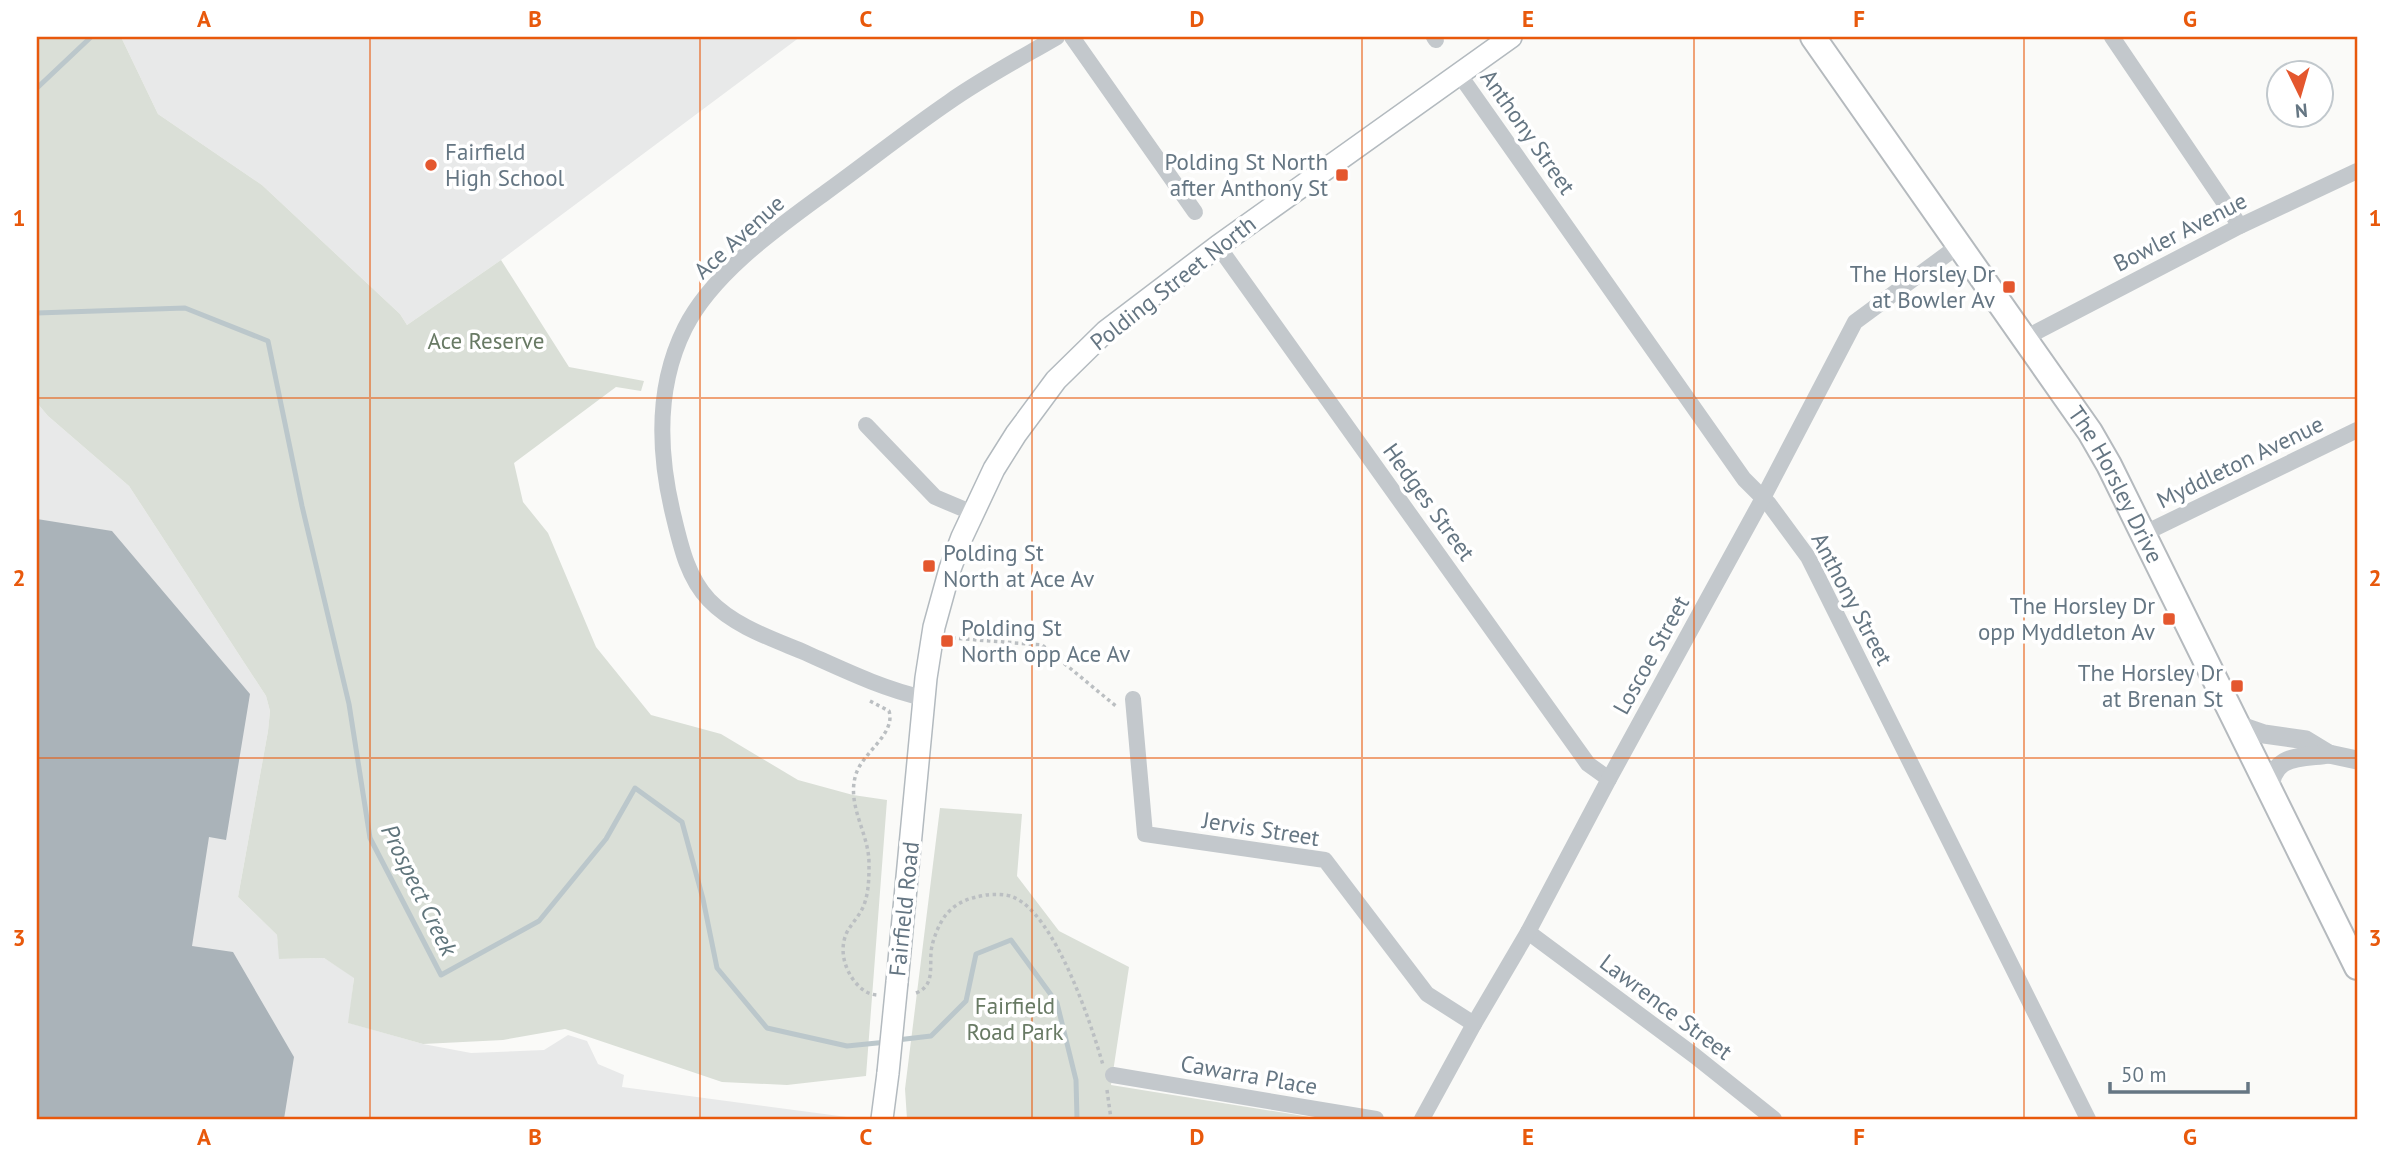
<svg xmlns="http://www.w3.org/2000/svg" width="2394" height="1156" font-family="'PT Sans',sans-serif">
<style>
.built{fill:#e8e9e9}
.green{fill:#dadfd7}
.lines{fill:none;stroke-linecap:round;stroke-linejoin:round}
.stream{stroke:#bbc7cb;stroke-width:5}
.building{fill:#aab3b9}
.secondary-casing{stroke:#b3babf;stroke-width:24}
.primary-casing{stroke:#b5babe;stroke-width:28}
.path{stroke:#bbbfc2;stroke-width:3.5;stroke-dasharray:3.5 3.5;stroke-linecap:butt}
.minor{stroke:#c3c8cc;stroke-width:16}
.tertiary{stroke:#c3c8cc;stroke-width:19}
.secondary{stroke:#fff;stroke-width:21}
.primary{stroke:#fff;stroke-width:24}
.secondary-bridge-casing{stroke:#b3babf;stroke-width:24;stroke-linecap:butt}
.secondary-bridge{stroke:#fff;stroke-width:21}
.grid{fill:none;stroke:#e8590c;stroke-width:2;stroke-opacity:0.55}
.poi-dot{fill:#e4572e;stroke:#fff;stroke-width:2.5}
.labels{text-anchor:middle;stroke-width:7;stroke-linejoin:round;paint-order:stroke}
.street-label{font-size:23px;fill:#657683;stroke:#fff}
.poi-label{font-size:23px;fill:#657683;stroke:#fff;text-anchor:end}
.park-label{font-size:23px;fill:#687a64;stroke:#fff}
.water-label{font-size:24px;font-style:italic;fill:#60757c;stroke:#fff}
.neatline{fill:none;stroke:#e8590c;stroke-width:2.5}
.grid-label{font-size:23px;text-anchor:middle;font-weight:bold;fill:#e8590c}
</style>
<rect width="100%" height="100%" fill="#fafaf8"/>
<g class="built">
<path d="M125,37H800L501,260L407,325L400,314L262,185L158,114L122,39Z"/>
<path d="M37,403L48,416L129,486L266,696L270,711L268,731L238,897L277,935L280,959L324,958L354,977L349,1023L423,1044L471,1053L544,1050L568,1035L587,1041L598,1064L624,1075L622,1087L862,1119H37Z"/>
</g>
<g class="green">
<path d="M37,37H125L122,39L158,114L262,185L400,314L407,325L501,260L569,367L644,381L641,391L616,387L514,463L523,502L548,533L596,647L651,715L721,734L798,780L853,795L887,800L866,1076L787,1085L722,1082L565,1029L503,1040L423,1044L348,1023L354,978L324,958L279,959L277,935L238,897L268,731L270,711L266,696L129,486L48,416L37,403Z"/>
<path d="M940,808L1022,814L1017,876L1059,931L1129,967L1111,1085L1322,1119H907L905,1089Z"/>
</g>
<g class="lines">
<g class="stream">
<path d="M37,88L91,37"/>
<path d="M37,313L185,308L268,341L302,506L349,704L370,838L441,975L539,921L606,839L635,788L682,822L703,899L717,968L767,1028L847,1046L887,1042"/>
<path d="M897,1040L931,1036L966,1001L976,954L1011,940L1057,1003L1076,1080L1077,1119"/>
</g>
</g>
<path class="building" d="M37,519L112,531L250,694L226,840L209,837L192,946L233,952L294,1057L284,1119H37Z"/>
<g class="lines">
<g class="secondary-casing">
<g id="secondary">
<path d="M897,982L926,678L934,627L950,569L962,537L994,469L1016,434L1056,380L1106,331L1218,246L1511,37"/>
<path d="M882,1119L888,1073"/>
</g>
</g>
<g class="primary-casing">
<g id="primary">
<path id="s1" d="M1813,37L2090,432L2109,465L2357,967"/>
</g>
</g>
<g class="path">
<path d="M952,638L1042,645L1117,707"/>
<path d="M870,701L889,711C896,734 863,752 856,774C846,805 869,833 869,863C869,877 869,891 864,905C860,915 852,923 847,932C839,949 844,968 855,982C862,990 867,994 877,995"/>
<path d="M916,993C937,985 928,963 932,946C934,937 939,924 945,916C956,902 969,898 986,895C994,894 1006,894 1013,897C1055,914 1091,1023 1103,1065"/>
<path d="M1107,1090L1111,1119"/>
</g>
<g class="minor">
<path d="M1072,37L1195,212"/>
<path d="M1434,37L1436,40"/>
<path d="M2112,37L2240,226"/>
<path d="M1459,74L1744,479L1769,504L1808,557L2088,1119"/>
<path d="M1218,246L1588,764L1609,779"/>
<path d="M2025,338L2240,226L2357,171"/>
<path d="M866,425L935,497L973,513"/>
<path d="M2143,534L2357,430"/>
<path d="M924,698C883,689 844,670 806,653C773,639 735,627 709,600C688,578 681,547 674,518C658,454 655,388 685,328C713,272 780,226 829,190C869,161 908,130 949,102C983,78 1021,58 1057,37"/>
<path d="M1133,699L1145,834L1325,860L1427,994L1474,1024"/>
<path d="M1528,932L1695,1056L1774,1119"/>
<path d="M1113,1075L1376,1119"/>
<path d="M1422,1119L1474,1024L1528,932L1609,779L1763,498L1855,322L1958,246"/>
</g>
<g class="tertiary">
<path d="M2238,725L2264,734L2306,740L2329,754L2357,760"/>
<path d="M2270,791C2271,753 2302,758 2329,754"/>
</g>
<use href="#secondary" class="secondary"/>
<use href="#primary" class="primary"/>
<g class="secondary-bridge-casing">
<path id="secondary-bridge" d="M888,1073L897,982"/>
</g>
<use href="#secondary-bridge" class="secondary-bridge"/>
</g>
<path class="grid" d="M370,37V1119M700,37V1119M1032,37V1119M1362,37V1119M1694,37V1119M2024,37V1119M37,398H2357M37,758H2357"/>
<g class="poi-dot">
<circle cx="431" cy="165" r="7"/>
<rect x="1335" y="168" width="14" height="14" rx="3.5"/>
<rect x="2002" y="280" width="14" height="14" rx="3.5"/>
<rect x="922" y="559" width="14" height="14" rx="3.5"/>
<rect x="2162" y="612" width="14" height="14" rx="3.5"/>
<rect x="940" y="634" width="14" height="14" rx="3.5"/>
<rect x="2230" y="679" width="14" height="14" rx="3.5"/>
</g>
<g class="labels">
<g class="street-label">
<text transform="translate(1528 132) rotate(55)" y="8">Anthony Street</text>
<text transform="translate(2180 232) rotate(-27)" y="8">Bowler Avenue</text>
<text transform="translate(739 237) rotate(-42)" y="8">Ace Avenue</text>
<text transform="translate(1173 283) rotate(-38)" y="8">Polding Street North</text>
<text transform="translate(2240 462) rotate(-26)" y="8">Myddleton Avenue</text>
<text dy="8" stroke="none"><textPath href="#s1" startOffset="541">The Horsley Drive</textPath></text>
<text transform="translate(1429 502) rotate(54)" y="8">Hedges Street</text>
<text transform="translate(1852 599) rotate(62)" y="8">Anthony Street</text>
<text transform="translate(1651 655) rotate(-61)" y="8">Loscoe Street</text>
<text transform="translate(1261 829) rotate(9)" y="8">Jervis Street</text>
<text transform="translate(904 909) rotate(-84)" y="8">Fairfield Road</text>
<text transform="translate(1666 1007) rotate(37)" y="8">Lawrence Street</text>
<text transform="translate(1249 1075) rotate(10)" y="8">Cawarra Place</text>
</g>
<g class="poi-label">
<text x="445" y="160" text-anchor="start">Fairfield<tspan x="445" dy="26">High School</tspan></text>
<text x="1328" y="170">Polding St North<tspan x="1328" dy="26">after Anthony St</tspan></text>
<text x="1995" y="282">The Horsley Dr<tspan x="1995" dy="26">at Bowler Av</tspan></text>
<text x="943" y="561" text-anchor="start">Polding St<tspan x="943" dy="26">North at Ace Av</tspan></text>
<text x="2155" y="614">The Horsley Dr<tspan x="2155" dy="26">opp Myddleton Av</tspan></text>
<text x="961" y="636" text-anchor="start">Polding St<tspan x="961" dy="26">North opp Ace Av</tspan></text>
<text x="2223" y="681">The Horsley Dr<tspan x="2223" dy="26">at Brenan St</tspan></text>
</g>
<g class="park-label">
<text x="486" y="349">Ace Reserve</text>
<text x="1015" y="1014">Fairfield<tspan x="1015" dy="26">Road Park</tspan></text>
</g>
<g class="water-label">
<text transform="translate(419 890) rotate(64)" y="8">Prospect Creek</text>
</g>
</g>
<rect width="2394" height="1156" fill="none" stroke="#ffffff" stroke-width="77"/>
<g transform="translate(2300 94) rotate(175)"><circle r="33" fill="#ffffff" stroke="#c1c8cd" stroke-width="2"/>
<path d="M0-5L12 26L0 18L-12 26Z" fill="#e4572e"/>
<text y="-10" font-size="19" font-weight="bold" text-anchor="middle" fill="#657683">N</text>
</g>
<path d="M2110 1082v10h138v-10" fill="none" stroke="#657683" stroke-width="3.5"/>
<text x="2121" y="1082" font-size="21" fill="#657683" stroke="#ffffff" stroke-width="5" paint-order="stroke">50 m</text>
<rect x="38" y="38" width="2318" height="1080" class="neatline"/>
<g class="grid-label">
<text x="204" y="27">A</text>
<text x="535" y="27">B</text>
<text x="866" y="27">C</text>
<text x="1197" y="27">D</text>
<text x="1528" y="27">E</text>
<text x="1859" y="27">F</text>
<text x="2190" y="27">G</text>
<text x="19" y="226">1</text>
<text x="2375" y="226">1</text>
<text x="19" y="586">2</text>
<text x="2375" y="586">2</text>
<text x="19" y="946">3</text>
<text x="2375" y="946">3</text>
<text x="204" y="1145">A</text>
<text x="535" y="1145">B</text>
<text x="866" y="1145">C</text>
<text x="1197" y="1145">D</text>
<text x="1528" y="1145">E</text>
<text x="1859" y="1145">F</text>
<text x="2190" y="1145">G</text>
</g>
</svg>
